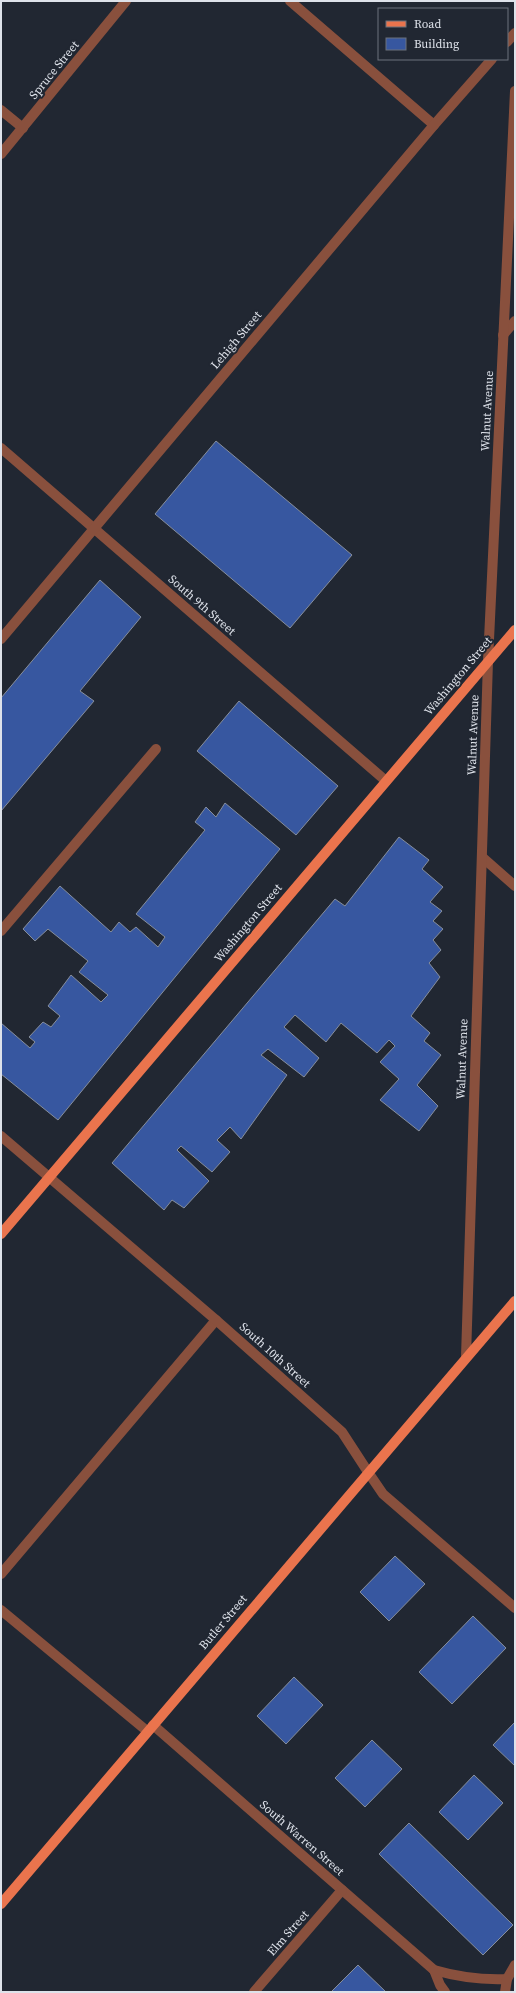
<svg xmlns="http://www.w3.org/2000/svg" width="516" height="1993" font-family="'Source Serif 4',serif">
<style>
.building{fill:#3757a0;stroke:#868e9c}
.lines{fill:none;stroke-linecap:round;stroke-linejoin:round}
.service{stroke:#89503d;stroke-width:10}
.minor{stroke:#89503d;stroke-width:10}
.tertiary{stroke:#89503d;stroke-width:10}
.primary{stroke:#ea744d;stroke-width:10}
.labels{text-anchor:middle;stroke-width:4;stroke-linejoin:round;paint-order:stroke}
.street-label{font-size:12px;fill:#dee2ea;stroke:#212732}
</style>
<rect width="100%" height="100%" fill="#212732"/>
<g class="building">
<path d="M216,441L352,555L290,628L155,514Z"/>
<path d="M100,580L141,617L80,691L94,701L1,811V698Z"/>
<path d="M239,701L338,786L296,835L197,751Z"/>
<path d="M225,803L280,849L58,1120L1,1074V1023L30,1048L35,1042L29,1037L43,1022L51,1027L60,1016L48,1006L71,975L101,1002L108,995L79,972L88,961L48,929L35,941L23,929L60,886L111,932L119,922L130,932L136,927L158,947L165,937L136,914L205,830L195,822L206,807L216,817Z"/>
<path d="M399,837L429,860L422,869L443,887L430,902L442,911L433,921L443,929L433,940L441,950L429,963L440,977L411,1016L430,1033L424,1041L441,1055L417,1085L438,1106L419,1131L380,1100L399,1079L380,1062L395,1046L389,1040L377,1053L341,1023L326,1042L295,1015L284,1027L319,1058L304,1077L268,1049L261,1055L287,1075L241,1139L230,1127L217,1140L230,1152L212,1172L181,1146L177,1150L209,1181L184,1208L172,1200L164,1210L112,1163L335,899L345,906Z"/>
<path d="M395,1556L425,1584L389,1621L360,1592Z"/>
<path d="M473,1616L506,1648L452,1704L419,1672Z"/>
<path d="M294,1677L323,1705L286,1744L257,1716Z"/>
<path d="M515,1722V1766L493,1745Z"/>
<path d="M372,1740L402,1769L365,1807L335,1778Z"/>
<path d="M474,1775L503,1803L468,1840L439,1812Z"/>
<path d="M409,1823L513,1925L483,1955L379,1854Z"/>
<path d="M358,1965L386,1992H331Z"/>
</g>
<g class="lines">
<g class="service">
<path d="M1,110L23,128"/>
<path d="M1,154L126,1"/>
<path d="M503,335L515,321"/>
<path d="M1,931L156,749"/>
<path d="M1,1574L216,1320"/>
<path d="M1,1610L147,1731"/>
</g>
<g class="minor">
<path d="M290,1L434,125"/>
<path d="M507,42L515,33"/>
<path d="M1,448L386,781"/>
<path d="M1,639L434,125L492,59"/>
<path d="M482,857L515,886"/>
<path d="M368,1472L383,1494L515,1608"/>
<path d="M153,1725L434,1970"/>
<path d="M254,1992L342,1890"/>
<path d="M445,1992L440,1985L434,1970C458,1977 482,1980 507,1979"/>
<path d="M505,1992L507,1979L515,1965"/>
</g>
<g class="tertiary">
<path d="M1,1136L216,1320L342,1432L368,1472"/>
<path d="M466,1357L488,661L515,91"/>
</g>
<g class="primary">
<path d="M1,1234L515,630"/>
<path d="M1,1904L515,1301"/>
</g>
</g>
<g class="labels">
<g class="street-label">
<text transform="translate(54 70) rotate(-51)" y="4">Spruce Street</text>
<text transform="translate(236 340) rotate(-50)" y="4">Lehigh Street</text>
<text transform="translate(487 411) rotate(-87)" y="4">Walnut Avenue</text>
<text transform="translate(202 605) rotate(41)" y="4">South 9th Street</text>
<text transform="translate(458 676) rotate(-50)" y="4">Washington Street</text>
<text transform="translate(473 735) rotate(-88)" y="4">Walnut Avenue</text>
<text transform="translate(248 923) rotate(-50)" y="4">Washington Street</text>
<text transform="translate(462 1059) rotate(-88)" y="4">Walnut Avenue</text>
<text transform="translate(275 1355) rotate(42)" y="4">South 10th Street</text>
<text transform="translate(223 1622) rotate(-50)" y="4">Butler Street</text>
<text transform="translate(302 1838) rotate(41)" y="4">South Warren Street</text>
<text transform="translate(288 1933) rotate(-49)" y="4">Elm Street</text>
</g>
</g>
<rect width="516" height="1993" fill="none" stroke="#dee2ea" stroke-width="4"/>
<rect x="378" y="8" width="130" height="52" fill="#212732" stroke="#6d727c"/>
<rect x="386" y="21" width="20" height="6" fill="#ea744d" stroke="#6d727c"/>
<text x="414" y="28" font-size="12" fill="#dee2ea">Road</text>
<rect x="386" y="38" width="20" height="12" fill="#3757a0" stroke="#6d727c"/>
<text x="414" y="48" font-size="12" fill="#dee2ea">Building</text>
</svg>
